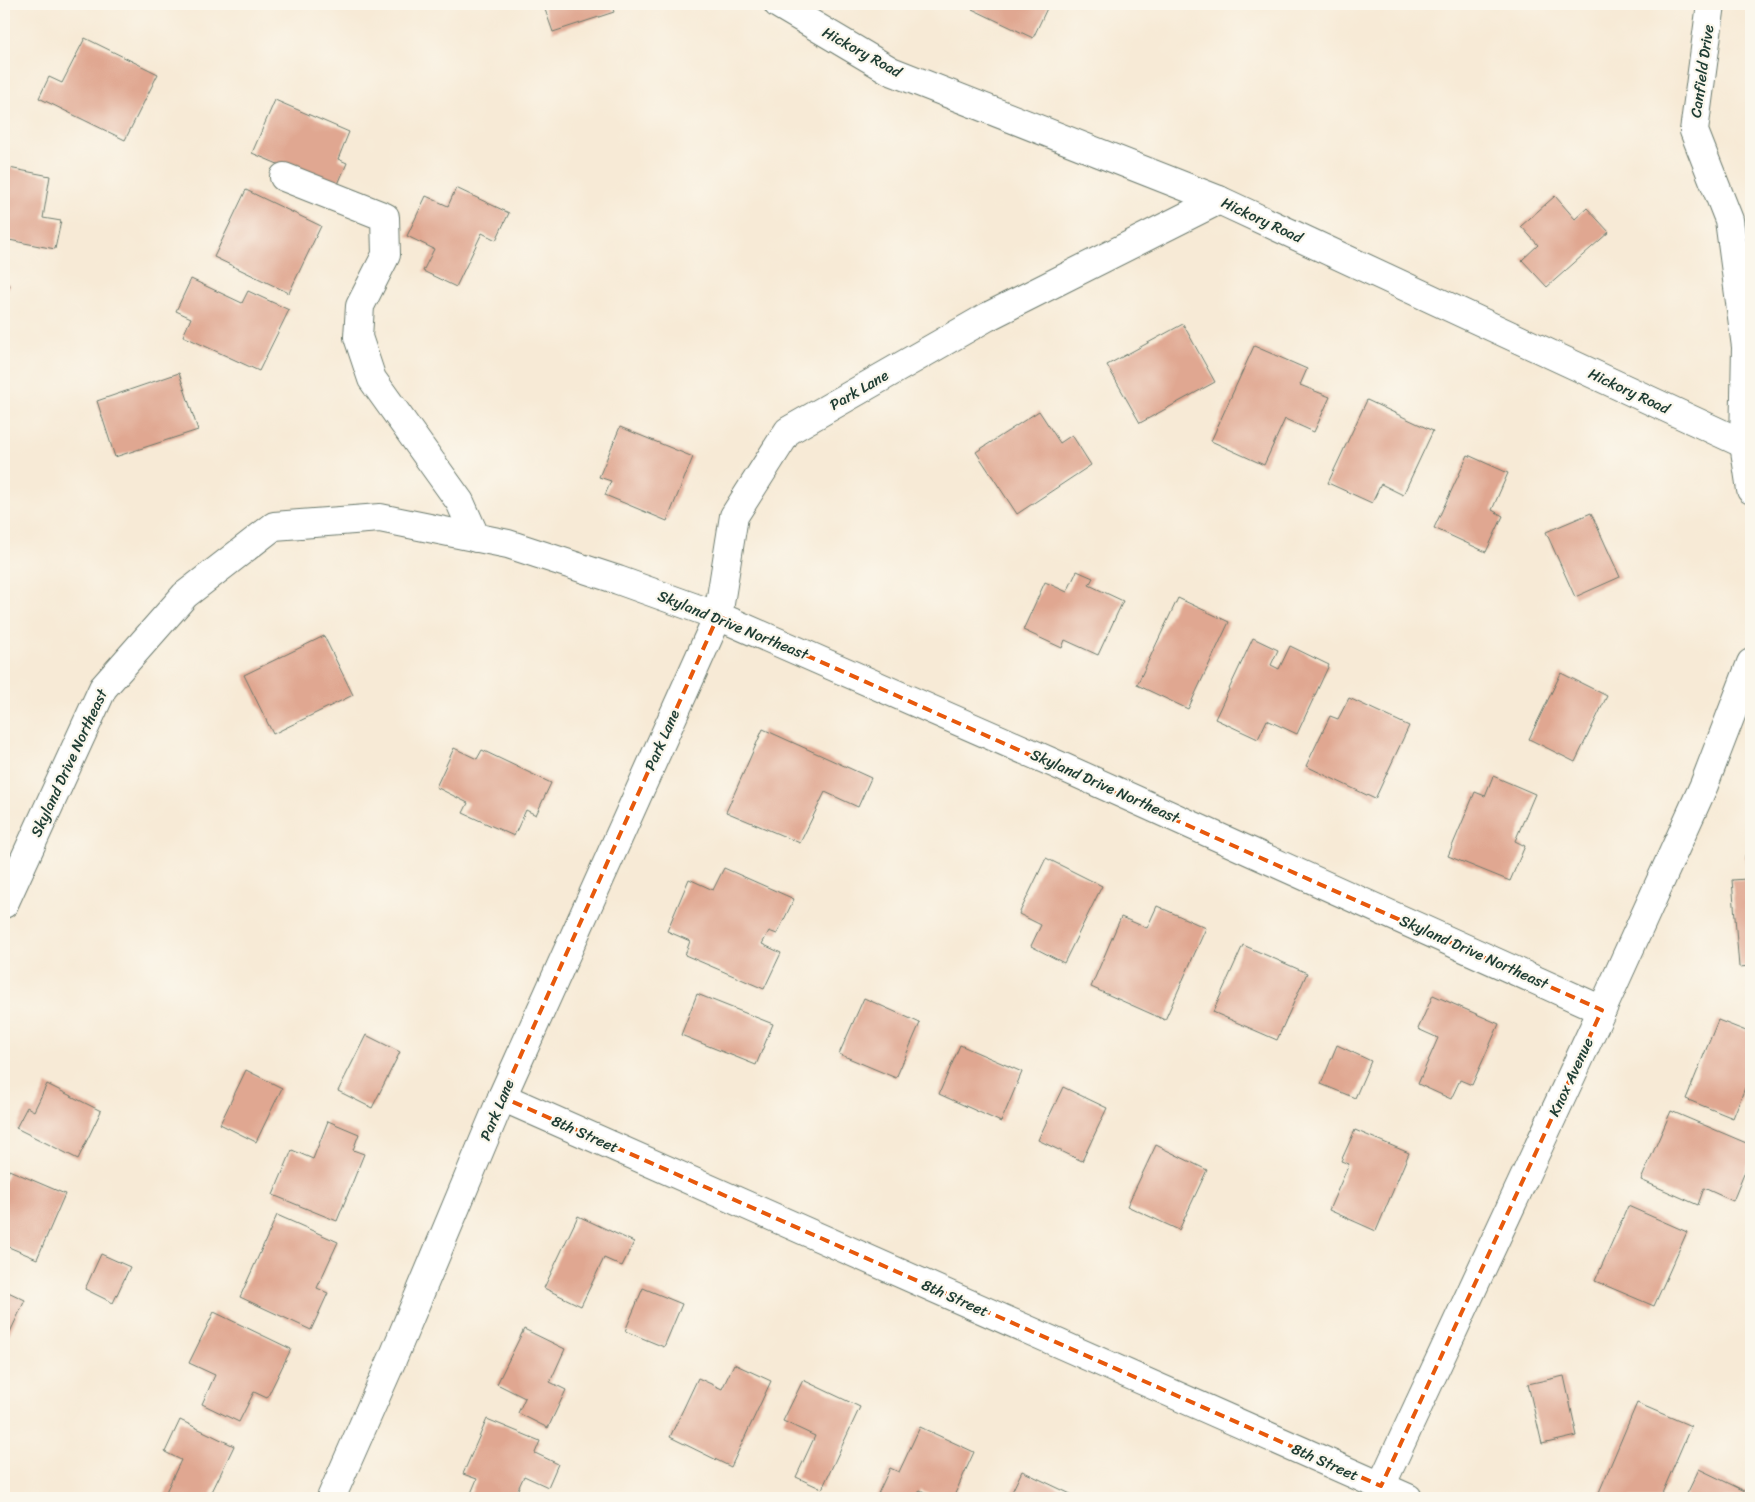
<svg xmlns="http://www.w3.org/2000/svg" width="1755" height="1502" font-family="Sriracha,sans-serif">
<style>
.building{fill:#e0a791}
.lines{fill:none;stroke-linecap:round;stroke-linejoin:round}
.minor-casing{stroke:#6b7a6d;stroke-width:30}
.minor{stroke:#fff;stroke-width:28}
.marked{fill:none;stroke:#e8590c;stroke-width:4;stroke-dasharray:10 6;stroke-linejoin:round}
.labels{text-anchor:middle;stroke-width:4.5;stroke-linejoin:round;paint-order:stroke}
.street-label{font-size:15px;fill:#1f3d34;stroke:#fbf7ec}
</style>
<rect width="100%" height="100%" fill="#fbf7ec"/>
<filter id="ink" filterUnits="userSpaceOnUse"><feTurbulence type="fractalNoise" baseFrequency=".02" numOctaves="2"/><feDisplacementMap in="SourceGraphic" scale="10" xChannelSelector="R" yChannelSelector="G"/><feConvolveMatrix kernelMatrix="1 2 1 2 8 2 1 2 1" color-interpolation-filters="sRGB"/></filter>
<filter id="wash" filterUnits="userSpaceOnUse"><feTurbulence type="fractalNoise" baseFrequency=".0096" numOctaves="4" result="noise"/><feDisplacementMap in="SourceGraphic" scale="20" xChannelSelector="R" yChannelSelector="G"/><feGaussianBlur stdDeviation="1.12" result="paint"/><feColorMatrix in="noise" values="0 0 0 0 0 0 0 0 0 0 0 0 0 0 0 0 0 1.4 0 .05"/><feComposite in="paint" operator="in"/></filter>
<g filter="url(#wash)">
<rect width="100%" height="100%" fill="#f7ead6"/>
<g id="blocks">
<g class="building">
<path d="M543,4H611L614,12L553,32Z"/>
<path d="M975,4H1049L1033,38L972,9Z"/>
<path d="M85,38L158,74L125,140L39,98L49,77L62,83Z"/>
<path d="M275,100L349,132L338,159L347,163L336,189L252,153Z"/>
<path d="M9,168L50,176L43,218L61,221L55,249L4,239V196Z"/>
<path d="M456,188L509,213L496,240L482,233L456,287L423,271L434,249L407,236L426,196L448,206Z"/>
<path d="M246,190L321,226L289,293L214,257Z"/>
<path d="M1555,196L1575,219L1587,208L1609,232L1547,287L1522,260L1538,245L1521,226Z"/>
<path d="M191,279L242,303L248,291L289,310L259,371L183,336L191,318L176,311Z"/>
<path d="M4,281L10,285L4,294Z"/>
<path d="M1183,324L1215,382L1140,423L1107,365Z"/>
<path d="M1254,346L1307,369L1300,385L1330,397L1314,432L1285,419L1264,465L1211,441Z"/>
<path d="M179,373L198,430L115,457L97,401Z"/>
<path d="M1367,400L1433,431L1403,495L1381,484L1372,503L1328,483Z"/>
<path d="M1039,411L1060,443L1072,435L1091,465L1017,514L976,452Z"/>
<path d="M620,427L693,457L667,521L605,495L611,481L599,477Z"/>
<path d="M1468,455L1508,473L1492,510L1503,516L1486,552L1434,528Z"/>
<path d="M1591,513L1620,577L1575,597L1546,532Z"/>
<path d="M1077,571L1093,578L1089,585L1123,601L1098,655L1065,640L1062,648L1023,630L1045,582L1067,592Z"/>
<path d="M1178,598L1229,622L1188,709L1137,685Z"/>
<path d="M324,636L353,695L273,734L244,675Z"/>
<path d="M1253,638L1278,650L1271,665L1279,669L1290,646L1329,665L1297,734L1267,720L1258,739L1215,719Z"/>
<path d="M1561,673L1607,696L1575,762L1529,739Z"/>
<path d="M1349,698L1409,726L1375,799L1306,766L1330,716L1338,719Z"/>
<path d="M763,729L871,778L858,807L825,792L800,843L726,812Z"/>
<path d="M454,748L477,759L482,750L551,783L536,815L526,810L514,836L463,813L468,803L436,787Z"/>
<path d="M1493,776L1535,794L1515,841L1525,846L1510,881L1448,856L1475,792L1485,796Z"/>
<path d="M1751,854V966L1739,967L1732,880L1747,879L1745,855Z"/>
<path d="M1046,858L1102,886L1064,963L1031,946L1041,925L1019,914Z"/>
<path d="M724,868L794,899L777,934L769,931L762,944L781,953L764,989L685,955L690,941L667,931L689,879L713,890Z"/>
<path d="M1157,906L1206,928L1165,1020L1091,987L1121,917L1147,928Z"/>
<path d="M1243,945L1307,973L1277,1040L1213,1012Z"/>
<path d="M697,994L773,1024L756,1065L681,1035Z"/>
<path d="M1433,995L1499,1024L1472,1085L1460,1080L1451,1099L1418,1084L1438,1038L1418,1029Z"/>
<path d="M864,998L920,1023L896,1078L839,1054Z"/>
<path d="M1718,1020L1751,1033V1085L1747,1083L1733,1118L1686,1099Z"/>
<path d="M366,1035L400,1052L372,1108L338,1091Z"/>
<path d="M960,1045L1022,1072L1001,1122L939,1094Z"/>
<path d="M1337,1045L1371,1061L1355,1098L1321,1084Z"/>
<path d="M246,1070L282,1088L256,1142L220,1124Z"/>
<path d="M47,1084L101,1111L78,1159L16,1128L27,1107L34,1111Z"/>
<path d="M1063,1087L1107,1108L1082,1161L1038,1140Z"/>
<path d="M1671,1111L1751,1145V1157L1733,1201L1704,1188L1698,1205L1641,1180Z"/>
<path d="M328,1121L359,1134L353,1150L364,1154L337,1221L273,1195L292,1150L313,1159Z"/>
<path d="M1355,1130L1409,1153L1376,1231L1329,1210L1349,1164L1341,1161Z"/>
<path d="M1156,1145L1207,1170L1179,1230L1127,1206Z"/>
<path d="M9,1170L65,1194L37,1259L4,1245V1182Z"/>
<path d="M1628,1206L1687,1232L1654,1306L1595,1281Z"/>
<path d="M277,1215L338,1242L317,1288L328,1293L311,1330L240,1297Z"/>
<path d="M578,1216L634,1242L622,1266L604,1258L581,1306L544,1288Z"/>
<path d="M101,1254L130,1267L113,1303L85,1289Z"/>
<path d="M643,1288L682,1304L664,1347L625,1331Z"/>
<path d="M4,1290L25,1300L4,1345Z"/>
<path d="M214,1312L291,1349L267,1398L254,1392L239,1422L202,1404L215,1375L189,1363Z"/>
<path d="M524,1329L565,1349L550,1382L566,1390L548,1428L518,1413L525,1398L497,1384Z"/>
<path d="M734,1364L771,1381L731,1467L670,1437L698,1378L722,1389Z"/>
<path d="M1564,1376L1577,1436L1542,1444L1528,1384Z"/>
<path d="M803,1380L860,1407L822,1489L796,1477L815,1436L783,1421Z"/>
<path d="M1637,1403L1691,1426L1660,1498H1599L1597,1497Z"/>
<path d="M487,1419L540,1441L535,1453L558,1464L548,1487L524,1476L514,1498H469L477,1479L463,1474Z"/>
<path d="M180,1420L234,1446L209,1498H169L164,1496L181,1460L165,1452Z"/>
<path d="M920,1427L974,1452L953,1498H938L920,1490L916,1498H876L890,1468L899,1472Z"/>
<path d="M1699,1469L1751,1494V1498H1685Z"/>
<path d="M1022,1471L1079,1498H1009Z"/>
</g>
</g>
</g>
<g filter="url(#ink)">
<use href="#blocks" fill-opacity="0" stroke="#6b7a6d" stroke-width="1"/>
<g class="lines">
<g class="minor-casing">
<g id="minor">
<path d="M778,4L891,71L1219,200L1744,444"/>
<path d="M1711,4L1694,131L1729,220L1746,347L1744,444L1751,490"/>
<path d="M284,177L385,217L386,255L360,306L358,337L372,379L460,502L476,538"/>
<path d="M4,904L103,688L185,595L274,526L380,518L508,544L618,580L718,616L1065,768L1602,1010"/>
<path d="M502,1097L1408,1498"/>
<path d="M1381,1486L1602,1010L1704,785L1751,663"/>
<path d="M331,1498L392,1360L502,1097L718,616L734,516L788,431L987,317L1219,200"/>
</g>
</g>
<use href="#minor" class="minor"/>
</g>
</g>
<path class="marked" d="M718,616L1602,1010L1381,1486L502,1097Z"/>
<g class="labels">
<g class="street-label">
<text transform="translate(862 52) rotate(29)" y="5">Hickory Road</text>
<text transform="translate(1702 71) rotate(-82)" y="5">Canfield Drive</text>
<text transform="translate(1262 220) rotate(25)" y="5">Hickory Road</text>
<text transform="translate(859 390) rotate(-30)" y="5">Park Lane</text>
<text transform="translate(1629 391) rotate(25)" y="5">Hickory Road</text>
<text transform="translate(733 625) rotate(22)" y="5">Skyland Drive Northeast</text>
<text transform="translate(662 740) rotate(-66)" y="5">Park Lane</text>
<text transform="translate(69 763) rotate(-65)" y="5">Skyland Drive Northeast</text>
<text transform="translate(1105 786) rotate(24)" y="5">Skyland Drive Northeast</text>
<text transform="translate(1474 952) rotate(24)" y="5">Skyland Drive Northeast</text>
<text transform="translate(1571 1077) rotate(-65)" y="5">Knox Avenue</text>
<text transform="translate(497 1110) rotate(-67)" y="5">Park Lane</text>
<text transform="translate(585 1134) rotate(24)" y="5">8th Street</text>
<text transform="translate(955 1298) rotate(24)" y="5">8th Street</text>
<text transform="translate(1325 1462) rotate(24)" y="5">8th Street</text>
</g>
</g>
<rect width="1755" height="1502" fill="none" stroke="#fbf7ec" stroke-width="20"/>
</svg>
